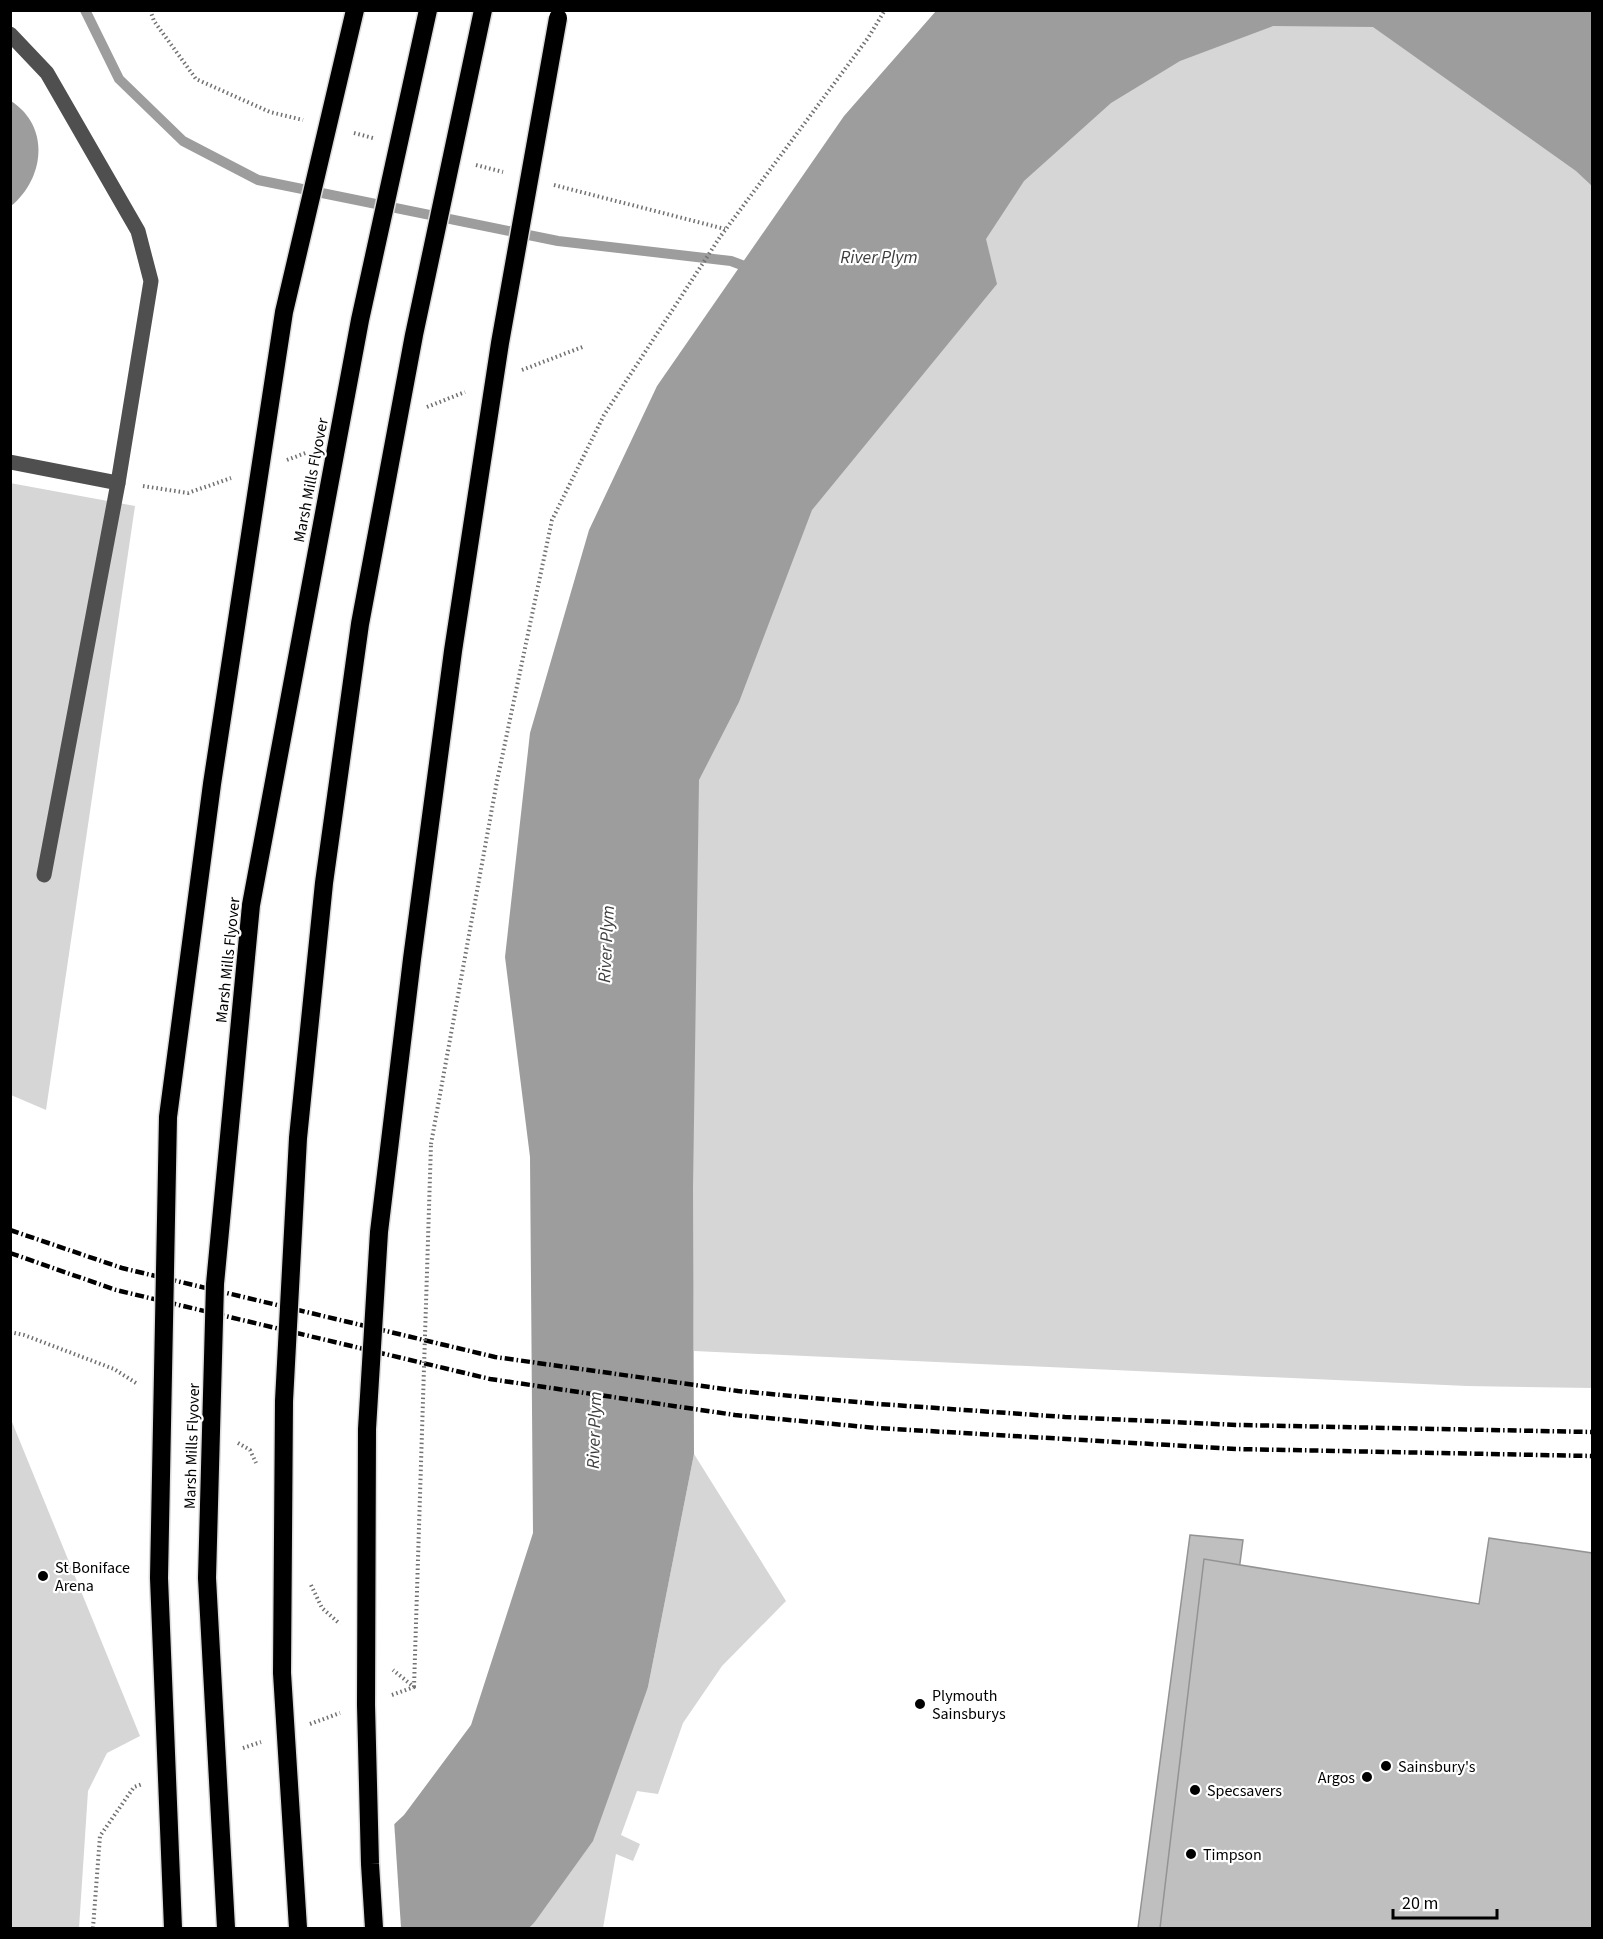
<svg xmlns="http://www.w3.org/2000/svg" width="1603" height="1939" font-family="'Source Sans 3',sans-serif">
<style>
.green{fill:#d6d6d6}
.water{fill:#9d9d9d}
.pier{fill:#fff}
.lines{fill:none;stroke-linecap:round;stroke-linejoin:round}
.stream{stroke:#9d9d9d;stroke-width:10}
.building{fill:#bfbfbf;stroke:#939393;stroke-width:1.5}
.path{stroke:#717171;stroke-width:4;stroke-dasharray:1.5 3;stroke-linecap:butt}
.minor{stroke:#4f4f4f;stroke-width:15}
.rail{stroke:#000;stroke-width:4.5;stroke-dasharray:9 3 1.5 3;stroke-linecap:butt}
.highway-bridge-casing{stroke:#dbdbdb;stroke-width:21;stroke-linecap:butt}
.path-bridge{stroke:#717171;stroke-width:4;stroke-dasharray:1.5 3;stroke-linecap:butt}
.highway-bridge{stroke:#000;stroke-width:18}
.poi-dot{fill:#000;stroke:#fff;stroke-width:2}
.labels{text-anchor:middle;stroke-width:4.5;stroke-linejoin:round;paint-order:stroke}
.street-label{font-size:16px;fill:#000;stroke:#fff}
.poi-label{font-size:16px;fill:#000;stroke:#fff;text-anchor:start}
.water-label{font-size:18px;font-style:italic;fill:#3e3e3e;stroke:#fff}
</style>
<rect width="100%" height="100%" fill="#fff"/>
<g class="green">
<path d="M1167,11H1592V1388L1467,1386L694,1351L683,650L792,399Z"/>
<path d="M10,483L135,506L46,1110L11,1095Z"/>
<path d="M10,1417L140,1736L107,1753L88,1791L79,1928H11Z"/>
<path d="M694,1454L786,1601L722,1666L683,1723L658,1794L637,1791L621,1835L640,1844L633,1861L616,1854L603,1928H529L534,1923L648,1687Z"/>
</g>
<g class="water">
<path d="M936,11H1592V186L1576,171L1373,27L1273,26L1180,61L1111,103L1024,181L986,239L997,284L812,510L739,702L699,780L693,1189L694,1454L648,1687L593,1841L534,1923L529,1928H283L404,1815L471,1725L533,1533L530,1157L505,957L530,733L589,530L657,386L844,116Z"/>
<path d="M11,101C51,127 44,179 11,206Z"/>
</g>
<path class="pier" d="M394,1820L401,1928H280L281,1926Z"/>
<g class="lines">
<path class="stream" d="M85,10L119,79L183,141L258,180L558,241L731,261L755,270"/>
</g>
<g class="building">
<path d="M1190,1535L1243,1540L1192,1928H1138Z"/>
<path d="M1489,1538L1592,1553V1928H1160L1204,1559L1479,1604Z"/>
</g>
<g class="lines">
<g class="path">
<path d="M150,10L154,21L196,79L270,112L303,120"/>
<path d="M354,133L373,138"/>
<path d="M476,165L503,172"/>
<path d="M554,185L725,229"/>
<path d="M522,370L585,346"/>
<path d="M427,407L465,392"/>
<path d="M287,460L308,452"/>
<path d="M143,486L188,493L231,478"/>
<path d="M431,1144L497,781L552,520L604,415L720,237L868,38L885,10"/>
<path d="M10,1332L24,1335L114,1369L136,1383"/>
<path d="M238,1443L250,1450L256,1463"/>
<path d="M311,1585L322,1608L340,1624"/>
<path d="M392,1695L414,1687L393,1670"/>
<path d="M310,1724L340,1713"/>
<path d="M243,1748L261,1742"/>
<path d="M93,1928L100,1836L134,1787L142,1784"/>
</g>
<g class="minor">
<path d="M10,34L47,73L138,231L151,281L118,483L44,875"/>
<path d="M10,462L118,483"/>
</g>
<g class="rail">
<path d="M10,1230L122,1268L495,1357L738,1391L879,1404L1065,1417L1238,1425L1592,1432"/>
<path d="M10,1253L116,1290L490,1379L735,1415L877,1428L1237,1449L1592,1456"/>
</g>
<g class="highway-bridge-casing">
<g id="highway-bridge">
<path d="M173,1928L159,1578L168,1117L212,784L284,312L355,10"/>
<path d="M226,1928L207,1578L215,1284L251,905L360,320L428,10"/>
<path d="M298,1928L282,1673L284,1401L298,1138L324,883L360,624L414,335L483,10"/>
<path d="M374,1928L370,1864L366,1705L367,1429L379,1232L412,959L453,651L500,343L558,18"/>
</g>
</g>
<path class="path-bridge" d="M414,1687L431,1144"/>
<use href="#highway-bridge" class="highway-bridge"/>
</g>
<g class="poi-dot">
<circle cx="43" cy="1576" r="6"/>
<circle cx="920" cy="1704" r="6"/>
<circle cx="1386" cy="1766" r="6"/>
<circle cx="1367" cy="1777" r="6"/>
<circle cx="1195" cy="1790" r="6"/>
<circle cx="1191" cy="1854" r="6"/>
</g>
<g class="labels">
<g class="street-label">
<text transform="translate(310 480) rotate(-79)" y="6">Marsh Mills Flyover</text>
<text transform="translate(227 960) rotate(-84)" y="6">Marsh Mills Flyover</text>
<text transform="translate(191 1446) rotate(-88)" y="6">Marsh Mills Flyover</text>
</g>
<g class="poi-label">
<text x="55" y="1573">St Boniface<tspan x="55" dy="18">Arena</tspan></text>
<text x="932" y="1701">Plymouth<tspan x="932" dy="18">Sainsburys</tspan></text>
<text x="1398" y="1772">Sainsbury's</text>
<text x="1355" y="1783" text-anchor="end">Argos</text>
<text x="1207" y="1796">Specsavers</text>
<text x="1203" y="1860">Timpson</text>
</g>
<g class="water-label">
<text x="879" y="263">River Plym</text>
<text transform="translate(606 944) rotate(-87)" y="6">River Plym</text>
<text transform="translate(594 1430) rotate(-88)" y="6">River Plym</text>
</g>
</g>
<rect width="1603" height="1939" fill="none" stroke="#000000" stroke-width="24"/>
<path d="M1393 1909v9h104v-9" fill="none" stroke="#000000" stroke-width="3"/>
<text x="1402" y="1909" font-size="18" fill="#000000" stroke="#ffffff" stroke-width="4.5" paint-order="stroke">20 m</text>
</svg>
